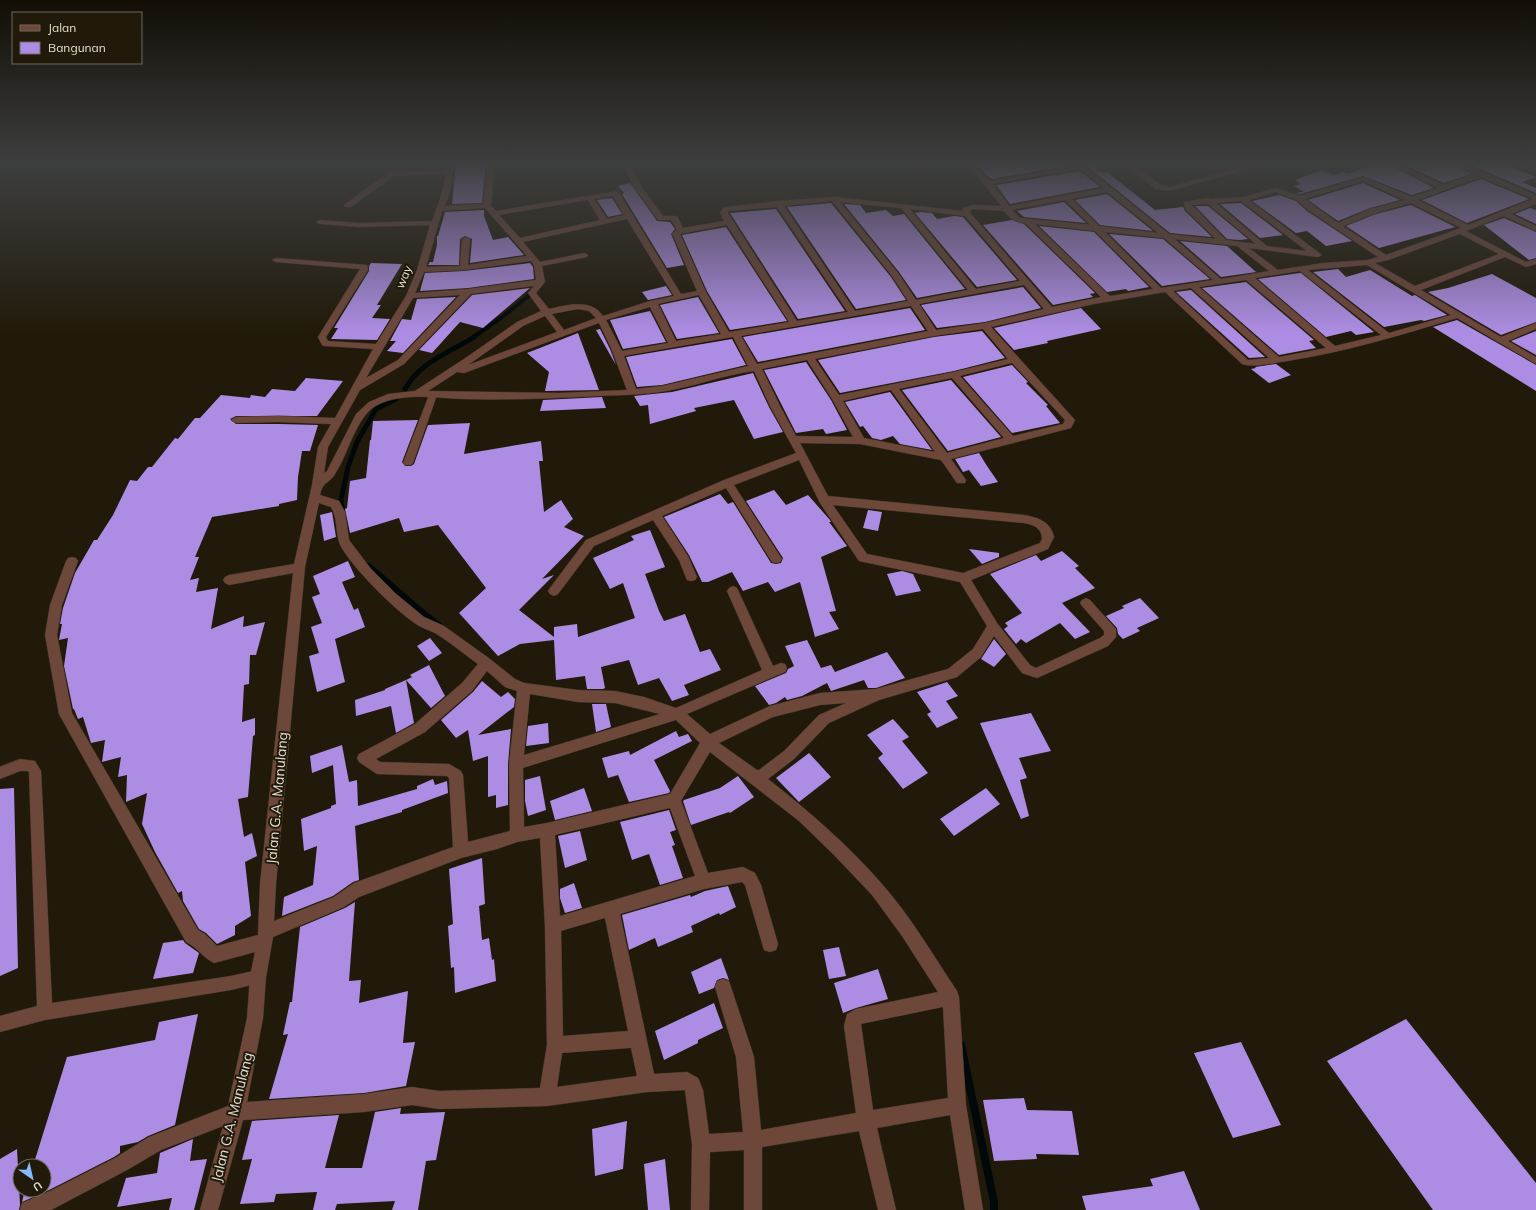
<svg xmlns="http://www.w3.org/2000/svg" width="1536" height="1210" font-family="Mulish,sans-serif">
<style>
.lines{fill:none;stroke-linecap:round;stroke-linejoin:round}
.stream-far3{stroke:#00080a;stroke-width:4}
.stream-far2{stroke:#00080a;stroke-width:5}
.stream-far1{stroke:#00080a;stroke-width:6}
.stream{stroke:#00080a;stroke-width:8}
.building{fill:#ad8de4}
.lane-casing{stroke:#3c3526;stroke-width:1}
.street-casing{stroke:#3c3526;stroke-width:1}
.lane{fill:#6e473b;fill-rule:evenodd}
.street{fill:#6e473b;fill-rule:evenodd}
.labels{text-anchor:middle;stroke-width:4;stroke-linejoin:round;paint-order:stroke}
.far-street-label{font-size:12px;fill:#e2ddd3;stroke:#211a0a}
.street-label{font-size:14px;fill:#e2ddd3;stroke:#211a0a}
</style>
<rect width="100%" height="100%" fill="#211a0a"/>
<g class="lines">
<path class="stream-far3" d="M472,338L502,317L531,294"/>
<g class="stream-far2">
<path d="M405,389C420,362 449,353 474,337"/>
<path d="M343,514L341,500L348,467L357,442L376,409L396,399"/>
</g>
<path class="stream-far1" d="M368,566C393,585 414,607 439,625"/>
<path class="stream" d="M961,1045L994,1202V1210"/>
</g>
<g class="building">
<path d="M456,163H486L482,203L452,204Z"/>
<path d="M974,163H1072V165L991,179Z"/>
<path d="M1377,163H1386L1434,188L1412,195L1363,176L1300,194L1295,193L1304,192L1294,186L1301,184L1295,180L1322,170L1333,175L1344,172L1348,174Z"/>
<path d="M1400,163H1450L1471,174L1444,183Z"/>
<path d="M1466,163H1503L1512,167L1536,177L1522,182L1536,188V193Z"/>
<path d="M1092,165L1102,173L1107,172L1155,210L1183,207L1185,211L1212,237L1170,233L1087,166Z"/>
<path d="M1080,171L1100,187L1010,204L996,185Z"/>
<path d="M1481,179L1529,199L1467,223L1422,200Z"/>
<path d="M630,183L657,221L670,222L675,229L671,234L684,265L667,268L622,194L624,193L618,186Z"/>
<path d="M1363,183L1400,200L1370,208L1338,221L1308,200Z"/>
<path d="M1107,194L1153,231L1100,225L1075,200Z"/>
<path d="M1279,195L1296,201L1307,211L1352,241L1326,246L1307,231L1296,233L1252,201Z"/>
<path d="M612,198L622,214L608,217L597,200Z"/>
<path d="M1064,202L1086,223L1024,217L1017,211Z"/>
<path d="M831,203L891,277L906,300L856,309L787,207Z"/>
<path d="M1241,203L1283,235L1260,238L1220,204Z"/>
<path d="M844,204L860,205L866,213L886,210L893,216L904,214L965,289L917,298L899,272Z"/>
<path d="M1411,205L1455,227L1379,248L1346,226L1376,214Z"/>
<path d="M1195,206H1208L1248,239L1240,240L1227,239Z"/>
<path d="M1530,208L1536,210V224L1515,214Z"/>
<path d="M776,209L845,311L798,319L730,213Z"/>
<path d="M484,210V216L493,240L508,237L524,255L470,263L472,239L465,236L460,239L459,265H428L430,262H433L437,245V236H438L445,212Z"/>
<path d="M921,212L932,213L937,219L954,216L963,217L1017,280L977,287L915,213Z"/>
<path d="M1504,218L1536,232V258L1529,260L1484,225Z"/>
<path d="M1012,220L1024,224L1095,293L1090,294L1093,297L1053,305L983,225Z"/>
<path d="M1039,226L1094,232L1149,287L1128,291L1126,289L1107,292Z"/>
<path d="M726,227L787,321L730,330L707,291L682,235Z"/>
<path d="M1109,234L1163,239L1210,279L1162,286Z"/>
<path d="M1180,241L1227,246L1256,272L1221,277Z"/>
<path d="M371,263L402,264L377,305H381L372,318L390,319L377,340L331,339L338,328H334L369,271V266Z"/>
<path d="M530,263L533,267L534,279L468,288L420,291L425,273L464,271Z"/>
<path d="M1338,269L1346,277L1370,270L1412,296L1415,295L1447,315L1424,321L1421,320L1384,327L1313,272Z"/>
<path d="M1300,273H1301L1374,332L1356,335L1351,331L1326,337L1258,279Z"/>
<path d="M1492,274L1536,298V322L1501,335L1428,292L1448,288Z"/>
<path d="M1246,282L1314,340L1309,341L1316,348L1279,355L1202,288Z"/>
<path d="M666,286L672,295L648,300L642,292Z"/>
<path d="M1023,287L1041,308L985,322L937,328L921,305Z"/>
<path d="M530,288L483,328L460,322L432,353L419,350L472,295Z"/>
<path d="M1191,290L1265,357L1249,358L1176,292Z"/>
<path d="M456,297L403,353L387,351L396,341H390L402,319L411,320L417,299Z"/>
<path d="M698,297L719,333L677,339L660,305Z"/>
<path d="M910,308L925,330L758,362L743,337Z"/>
<path d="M1081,308L1101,329L1047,341L1048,343L1014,350L994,328Z"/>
<path d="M650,311L666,342L623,349L610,320Z"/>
<path d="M1457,320L1536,365V391L1433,327Z"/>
<path d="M600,329L610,349L616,365L596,330Z"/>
<path d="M982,331L1005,358L954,371L840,393L818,360L934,337Z"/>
<path d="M1536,331V355L1511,341Z"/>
<path d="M578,333L599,390L545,391L549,372L527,353Z"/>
<path d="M732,339L746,365L662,385L637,387L626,357Z"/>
<path d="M806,362L831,400L847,430L826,434L823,429L796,433L764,370Z"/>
<path d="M1276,364L1291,375L1269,383L1251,369L1256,368L1255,367Z"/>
<path d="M1012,365L1028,382L1026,383L1048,405L1046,406L1060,423L1012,433L963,377Z"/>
<path d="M753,373L769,407L783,432L754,439L734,400L694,408L696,411L650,424L648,405L640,406L634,396L672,392Z"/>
<path d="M306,378L343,381L317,416H236L230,419L236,424H279L318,425L310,451H302L298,477L297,500L279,504V506L212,517L195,557H199L190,580L199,578L196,592L218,588L211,629L244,616L243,627L265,622L256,655H250L249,684L244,685L242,722L255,718V735L253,736L248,797L238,799L244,837L252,833L257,856L245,862L251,916L235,926V935L217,944L206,933L199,929L183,901L182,891L178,893L155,852L142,824L147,793L126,802L127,775L118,777L121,757L102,762L105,740L91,743L83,717L78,719L74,709H73L64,666L68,638L59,640L62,624H60L63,608L75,573L94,540H97L113,515L130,480L137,481L148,467H152L175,438L178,439L195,418H200L221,395L250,398L251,395L265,397L272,389L295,391Z"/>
<path d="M951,380L1001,437L948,451L902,390Z"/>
<path d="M890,392L932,450L900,444L893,436L881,440L872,438L863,426L860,427L845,402Z"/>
<path d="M602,397L606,408L540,411L543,400Z"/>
<path d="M418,420L402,462L405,466H411L414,464L428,425L470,423L464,454L541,441L543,461H539L544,512L561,500L573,519L564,527L584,536L542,579L554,575L519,610L554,637V627L577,624L578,637L635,618L623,583L610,589L593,558L634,540L631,536L650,530L665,567L645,574L659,611L664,621L685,614L700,652L710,649L721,670L684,685L689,695L672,701L659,678L638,685L629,660L601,667L605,688L603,689H587L585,676L556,680L554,640L520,644L498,656L459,613L486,588L438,525L404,532L399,518L350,533L345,509L347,508L350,481L366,478L370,440H371L373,421Z"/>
<path d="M979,453L987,466L998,482L981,486L969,470L963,472L955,459Z"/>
<path d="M774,490L786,505L808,495L830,520L831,522H829L847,546L821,557L836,611L829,612L839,629L815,637L800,582L775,592L768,582L743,591L732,572L708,582H702L689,555L664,517L720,494L728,504L733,502L771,563L776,564L781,563L783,558L746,501Z"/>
<path d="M868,510L882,512L878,531L863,528Z"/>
<path d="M332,512L336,537L324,541L320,515Z"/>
<path d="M969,549L999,553V557L982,564Z"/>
<path d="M1062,551L1079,566L1075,568L1095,588L1062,603L1090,632L1075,639L1060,623L1026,643L1021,639L1016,644L1004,629L1008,626L1005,623L1022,613L990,574L1036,555L1041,561Z"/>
<path d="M348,561L355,577L342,582L354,610L358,608L365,627L335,639L345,682L317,692L309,656L319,653L311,627L322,623L312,597L320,594L313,576Z"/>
<path d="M902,571L913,574L921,591L896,596L887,574Z"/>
<path d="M1140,598L1159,618L1137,628L1140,631L1123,639L1118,634L1117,628L1106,616L1124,608L1122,606Z"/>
<path d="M430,638L442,653L429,661L417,646Z"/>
<path d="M994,639L1006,654L994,667L981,659Z"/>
<path d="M807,640L821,668L831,665L835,672L887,652L905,678L876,688H868L864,680L831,691L827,683L802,696L787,700L785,697L776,703L769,705L755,686L786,673L788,669L794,666L785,646Z"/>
<path d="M429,665L445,696L431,708L406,680L412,677L410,675Z"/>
<path d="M406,680L414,723L396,733L391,706L356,716L355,700L385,690V689Z"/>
<path d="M482,681L501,697L508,692L515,699L514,707L478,735L511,729L508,764V805L496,808V795L488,797V756L473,761L468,730L456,738L441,720L473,692Z"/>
<path d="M947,682L958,696L946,701L958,718L937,728L927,714L931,712L917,692Z"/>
<path d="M592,704H606L611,727L596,732Z"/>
<path d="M1031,713L1051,751L1019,758L1027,778L1020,780L1029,816L1021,819L980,723Z"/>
<path d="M893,719L909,737L902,741L928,773L903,789L878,758L883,754L867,735Z"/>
<path d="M548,723L549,743L526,746L528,726Z"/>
<path d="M676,731L679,737L688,734L692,741L654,760L670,791L669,793L629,802L618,775L608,778L602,758L629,751L630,755Z"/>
<path d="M342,745L349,782L357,780L358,806L417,789V786L433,779L435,785L447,781L448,793L402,810V812L355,826L359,880L353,882L333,896L282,916L284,897L313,885L317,846L304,851L301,819L331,808V806L336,804L333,765L312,773L310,756Z"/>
<path d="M809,753L831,777L799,802L776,778Z"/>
<path d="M540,776L546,810L528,816L525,801V780Z"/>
<path d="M738,776L754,797L730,813L729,812L691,825L683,801L684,800L720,788Z"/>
<path d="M14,788L18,968L0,976V789Z"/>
<path d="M584,788L592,811L555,820L550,801Z"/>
<path d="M986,788L1000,804L954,836L940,819Z"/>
<path d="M669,810L676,830L670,832L675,845L672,846L683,878L660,885L649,854L632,860L620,822Z"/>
<path d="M580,831L587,860L565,868L558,836Z"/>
<path d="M482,858L485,904L479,906L482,940L489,938L492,960L494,959L496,981L455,993L454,967L451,968L448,926L453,924L449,869Z"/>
<path d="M574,883L582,908L565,913L560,898V889Z"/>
<path d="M728,886L736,907L720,915L719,913L691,926L693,932L658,947L655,938L629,950L622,915L690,895L691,897L705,891Z"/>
<path d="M355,902L349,981L361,980L359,1003L408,991L403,1043L415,1042L406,1086L364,1093L269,1099L288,1034L283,1035L290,1002H292L300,927L345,908Z"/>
<path d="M183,940L185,943L199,953L193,973L153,979L163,943Z"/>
<path d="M839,947L846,976L829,979L823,950Z"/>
<path d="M721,958L729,980L723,978L717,980L714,988L699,994L691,972Z"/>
<path d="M878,969L888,999L856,1008L843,1013L834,983Z"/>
<path d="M714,1003L723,1028L698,1040V1043L664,1060L655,1031Z"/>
<path d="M198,1014L175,1125L148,1136L138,1142L120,1146V1153L114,1157L49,1190L22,1202L25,1190H44V1166H33L67,1057L155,1040L159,1022Z"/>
<path d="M1406,1019L1536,1183V1210H1433L1327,1061Z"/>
<path d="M1241,1042L1281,1125L1233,1138L1194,1053Z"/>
<path d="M1024,1098L1027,1110L1072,1111L1079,1155L1036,1154L1037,1159L994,1161L983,1100Z"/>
<path d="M401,1108L400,1114L445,1112L436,1160L426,1161L418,1210H392L395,1201L337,1204L335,1210H313L317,1192L276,1194L274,1202L240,1204L252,1159L242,1160L252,1121L339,1115L325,1168H362L375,1112Z"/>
<path d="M627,1121L623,1169L595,1176L592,1129Z"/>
<path d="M193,1139L190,1161L207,1159L194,1210H169L172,1198L117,1207L126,1178L157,1173L160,1153Z"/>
<path d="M17,1149L20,1205L19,1210H0V1159Z"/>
<path d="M665,1159L670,1210H648L644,1164Z"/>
<path d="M1184,1171L1200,1210H1086L1082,1196L1153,1186L1150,1179Z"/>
</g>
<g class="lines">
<g class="lane-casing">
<g id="lane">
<path d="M433,392L437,395L413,463L411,465H405L403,463L429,395Z"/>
<path d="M20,759L35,761L41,771L52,1003L231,976L258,970L263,972L265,977L263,982L231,990L45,1020L0,1032V1016L37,1006L29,772L28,771H20L0,779V767Z"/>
</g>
</g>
<g class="street-casing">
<g id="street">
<path d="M448,163H455L449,196L444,206L483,204L488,163H495L491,206L496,211L618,191L681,294L697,291L672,233L677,230L671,220H658L633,186L623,163H630L640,185L663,216H677L683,228L724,221L720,213L724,207H727L778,201L834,197L963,211V208L972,205L1001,206L985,185L965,163H972L990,181L1075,166L1073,163H1081L1169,234L1216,239L1186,210L1184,204L1185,202L1208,198L1211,199L1243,197L1276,188L1300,196L1363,177L1412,197L1438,188L1387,163H1396L1444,185L1475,174L1451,163H1461L1536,195V204L1511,214L1536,226V231L1504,216L1466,231L1526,262L1536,259V264L1526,267L1505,257L1421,290L1501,337L1536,323V329L1508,341L1536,357V364L1457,318C1401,335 1345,352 1287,361C1273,363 1255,368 1242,364L1165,292L1094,304L991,327L1075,420L1071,428L951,459L966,480L965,483H957L941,460L860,444L800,443L828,496L1015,514C1031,516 1050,518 1054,537L1048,549L971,580L997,623L1030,665L1036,668L1100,638L1104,635V631L1082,606L1080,603L1082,600L1086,598L1090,600L1116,629V637L1108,646L1037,678L1022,673L994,636L981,657L957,677L879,700L829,723L794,759L768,779C809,811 848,845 882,884C911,917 933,955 957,991L959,997L966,1105L983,1210H965L950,1115L877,1128L896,1210H878L859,1131L762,1147V1210H744V1150L710,1152L709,1210H691L692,1144L685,1090L647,1092L547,1106L439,1109L412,1105L364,1112L243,1120L218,1210H200L223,1126L161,1150L127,1170L51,1210H20L22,1203L50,1191L115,1158L149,1137L228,1106L247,1018L250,977L255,952L214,963C203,958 197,947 186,942L59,714L45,635L50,605L66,561L68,558L72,557L76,558L78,561L62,605L57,635L72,713L198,930L205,934L217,946L258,935L260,884L293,573L229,585L225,583L223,580L225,577L229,575L294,564L312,485L318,447L331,424L279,422L236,423L231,420L236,417L279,416L335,418L373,349L325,346L322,345L318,337L360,269L276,262L272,260L276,258L367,265L368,270L326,337L328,341L376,344L406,296L417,270L430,225L359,227L320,224L316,222L320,220L359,223L432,221L441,196L446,174L394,176L351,207H345L344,205L389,172L447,170ZM1080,169L1103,188L1009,206L993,184ZM1481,177L1533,199L1468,225L1418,200ZM1363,181L1405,200L1370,209L1338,223L1305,199ZM1107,192L1158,233L1099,226L1072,199ZM1276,192L1297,200L1308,210L1378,257L1368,260L1323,263L1278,270L1249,248L1318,257L1322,255L1249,200ZM613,196L624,215L607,219L594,199ZM588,200L600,220L520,238L499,215ZM1065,200L1090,225L1020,218L1012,210ZM832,201L892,276L908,301L855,311L784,206ZM1241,201L1307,251L1267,246L1216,203ZM840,202L901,208L968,290L916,300L898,273ZM1411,203L1461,228L1386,255L1343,226L1376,213ZM1208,204L1256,244L1226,240L1192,205ZM777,207L848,312L797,321L728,213L729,211ZM485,208L527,256L468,265L470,239L466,237L462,239L460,266L426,267L442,211ZM910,209L965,216L1020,281L976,289ZM973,209L1004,211C1010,219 1015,222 1025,223L1101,297L1052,307L971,214L970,211ZM627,219L674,296L650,301L603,316C591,298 566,305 549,309L536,293L545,282L542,266L587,257L588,255L584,253L540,262L523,242ZM1035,224L1095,231L1153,289L1110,296ZM727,225L789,322L729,332L706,292L680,234ZM1105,232L1164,238L1213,280L1161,288ZM1460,234L1499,254L1415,286L1375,263L1388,260ZM1175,239L1237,246L1269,271L1221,279ZM531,261L534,265L536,280L468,289L415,293L424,272L464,270ZM1367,265L1451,315L1389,333L1308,270ZM1300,271L1381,335L1335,346L1255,278ZM1246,280L1326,348L1279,357L1199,287ZM1024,285L1044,309L985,323L936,330L919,304ZM534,286L528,293L541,311L517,322L467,357L415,391L388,394L369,402L356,414L327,471L324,473L328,447L360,390L404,364L471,294ZM1191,288L1269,358L1248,360L1173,291ZM460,295L398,360L366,378L413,298ZM699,295L721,334L676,341L658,304ZM911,306L928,331L757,364L741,336ZM650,307L668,343L622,351L606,320ZM578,309L589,311L596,318L564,330L552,314ZM545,316L557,332L468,365L523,326ZM599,323L611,348L627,390L559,393L428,391L457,372L464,373ZM983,329L1008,359L954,372L839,395L815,359L934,336ZM733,337L748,366L662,386L636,389L624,356ZM807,360L832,399L853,437L796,436L780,406L762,369ZM1012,363L1065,420L1063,424L1013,436L960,376ZM754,371L770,406L796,453L724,480L586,540L550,588L548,591L550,594L554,596L558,594L594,546L653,520L679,560L687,580L691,581L695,580L697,577L688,556L662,516L726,488L772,562L776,563L780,562L782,559L780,556L734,485L799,460L820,503L859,561L960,582L987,626L973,649L948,669L876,689L820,693L770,706L710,734L687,714L785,672L787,668L785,664L781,663L773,666L737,588L733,586L729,588L727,591L762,670L676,708L644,697L615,691L578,690L524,683L515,679L490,659L444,626L424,617L396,594L371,569L349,540L345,512L339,501L320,495C323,481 329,484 335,474C348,455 356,416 377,405C403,392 435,398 464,399C502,400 540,399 578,397C606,395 632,396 660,392C691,388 722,375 754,371ZM952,378L1004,438L947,453L899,389ZM891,390L935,452L864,438L843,401ZM319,503L331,507C339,520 334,537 343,550C357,572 395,610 416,624C422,628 429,630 435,633C450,642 464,654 478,664L462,683L415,724L359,754L357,758L359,762L377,774L447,776L449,778L453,847L354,883L334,897L274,921L276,884L305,567ZM833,505L1024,523C1034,525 1042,528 1042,539L1040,543L963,573L867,554ZM487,671L505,687L517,691L509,764L510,831L468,842L463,775L461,771L449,764L380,762L376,759L425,732L472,691ZM530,694L578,702L615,703L660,714L524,755ZM846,703L819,715L784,751L759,770H757L719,743L773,717L820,705ZM676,720L700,743L670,794L547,823L524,827L523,768ZM710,752L799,821L834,855L872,895L902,936L938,992L856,1009L847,1014L844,1026L856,1113L761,1130L754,1057L731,987L729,981L723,979L717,981L715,987L736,1057L743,1132L709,1134L703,1090L698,1078L687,1072L654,1074L620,914L704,889L742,882L745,885L764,950L770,952L776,950L778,944L761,885L755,873L743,867L708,873L681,801ZM670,808L695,876L560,916L555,835ZM540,838L545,926L547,1045L540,1088L439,1091L412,1087L364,1094L247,1102L263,1018L266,977L273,937L344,907L359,897L461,858L497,849L517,842ZM605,918L628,1031L563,1036L561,931ZM943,1007L948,1098L873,1110L861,1024ZM631,1048L637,1076L557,1087L562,1053Z"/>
<path d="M915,163H930L917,167L913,165Z"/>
<path d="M1133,163H1143L1136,167L1161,185L1169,187L1258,163H1270L1169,191L1156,189L1129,168V166Z"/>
<path d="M1512,163H1522L1536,169V174Z"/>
</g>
</g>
<use href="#lane" class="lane"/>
<use href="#street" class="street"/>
</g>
<linearGradient id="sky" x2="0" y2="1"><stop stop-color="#120e06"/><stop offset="0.49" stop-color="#3d3e3e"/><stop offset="1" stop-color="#3d3e3e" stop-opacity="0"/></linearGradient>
<rect width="1536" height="333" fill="url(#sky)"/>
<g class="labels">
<g class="far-street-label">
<text transform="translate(404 277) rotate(-67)" y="4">way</text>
</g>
<g class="street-label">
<text transform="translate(277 798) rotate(-85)" y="5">Jalan G.A. Manulang</text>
<text transform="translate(232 1117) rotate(-76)" y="5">Jalan G.A. Manulang</text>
</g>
</g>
<rect x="12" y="12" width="130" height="52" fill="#211a0a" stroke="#6e685a"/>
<rect x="20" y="25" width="20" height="6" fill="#6e473b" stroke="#6e685a"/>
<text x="48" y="32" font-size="12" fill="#e2ddd3">Jalan</text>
<rect x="20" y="42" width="20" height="12" fill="#ad8de4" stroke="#6e685a"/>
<text x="48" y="52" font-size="12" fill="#e2ddd3">Bangunan</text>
<g transform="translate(32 1178) rotate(146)"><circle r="19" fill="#211a0a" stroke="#6e685a"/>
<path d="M0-3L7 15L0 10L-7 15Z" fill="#86bbfb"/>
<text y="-6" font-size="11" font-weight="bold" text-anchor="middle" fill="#e2ddd3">U</text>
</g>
</svg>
